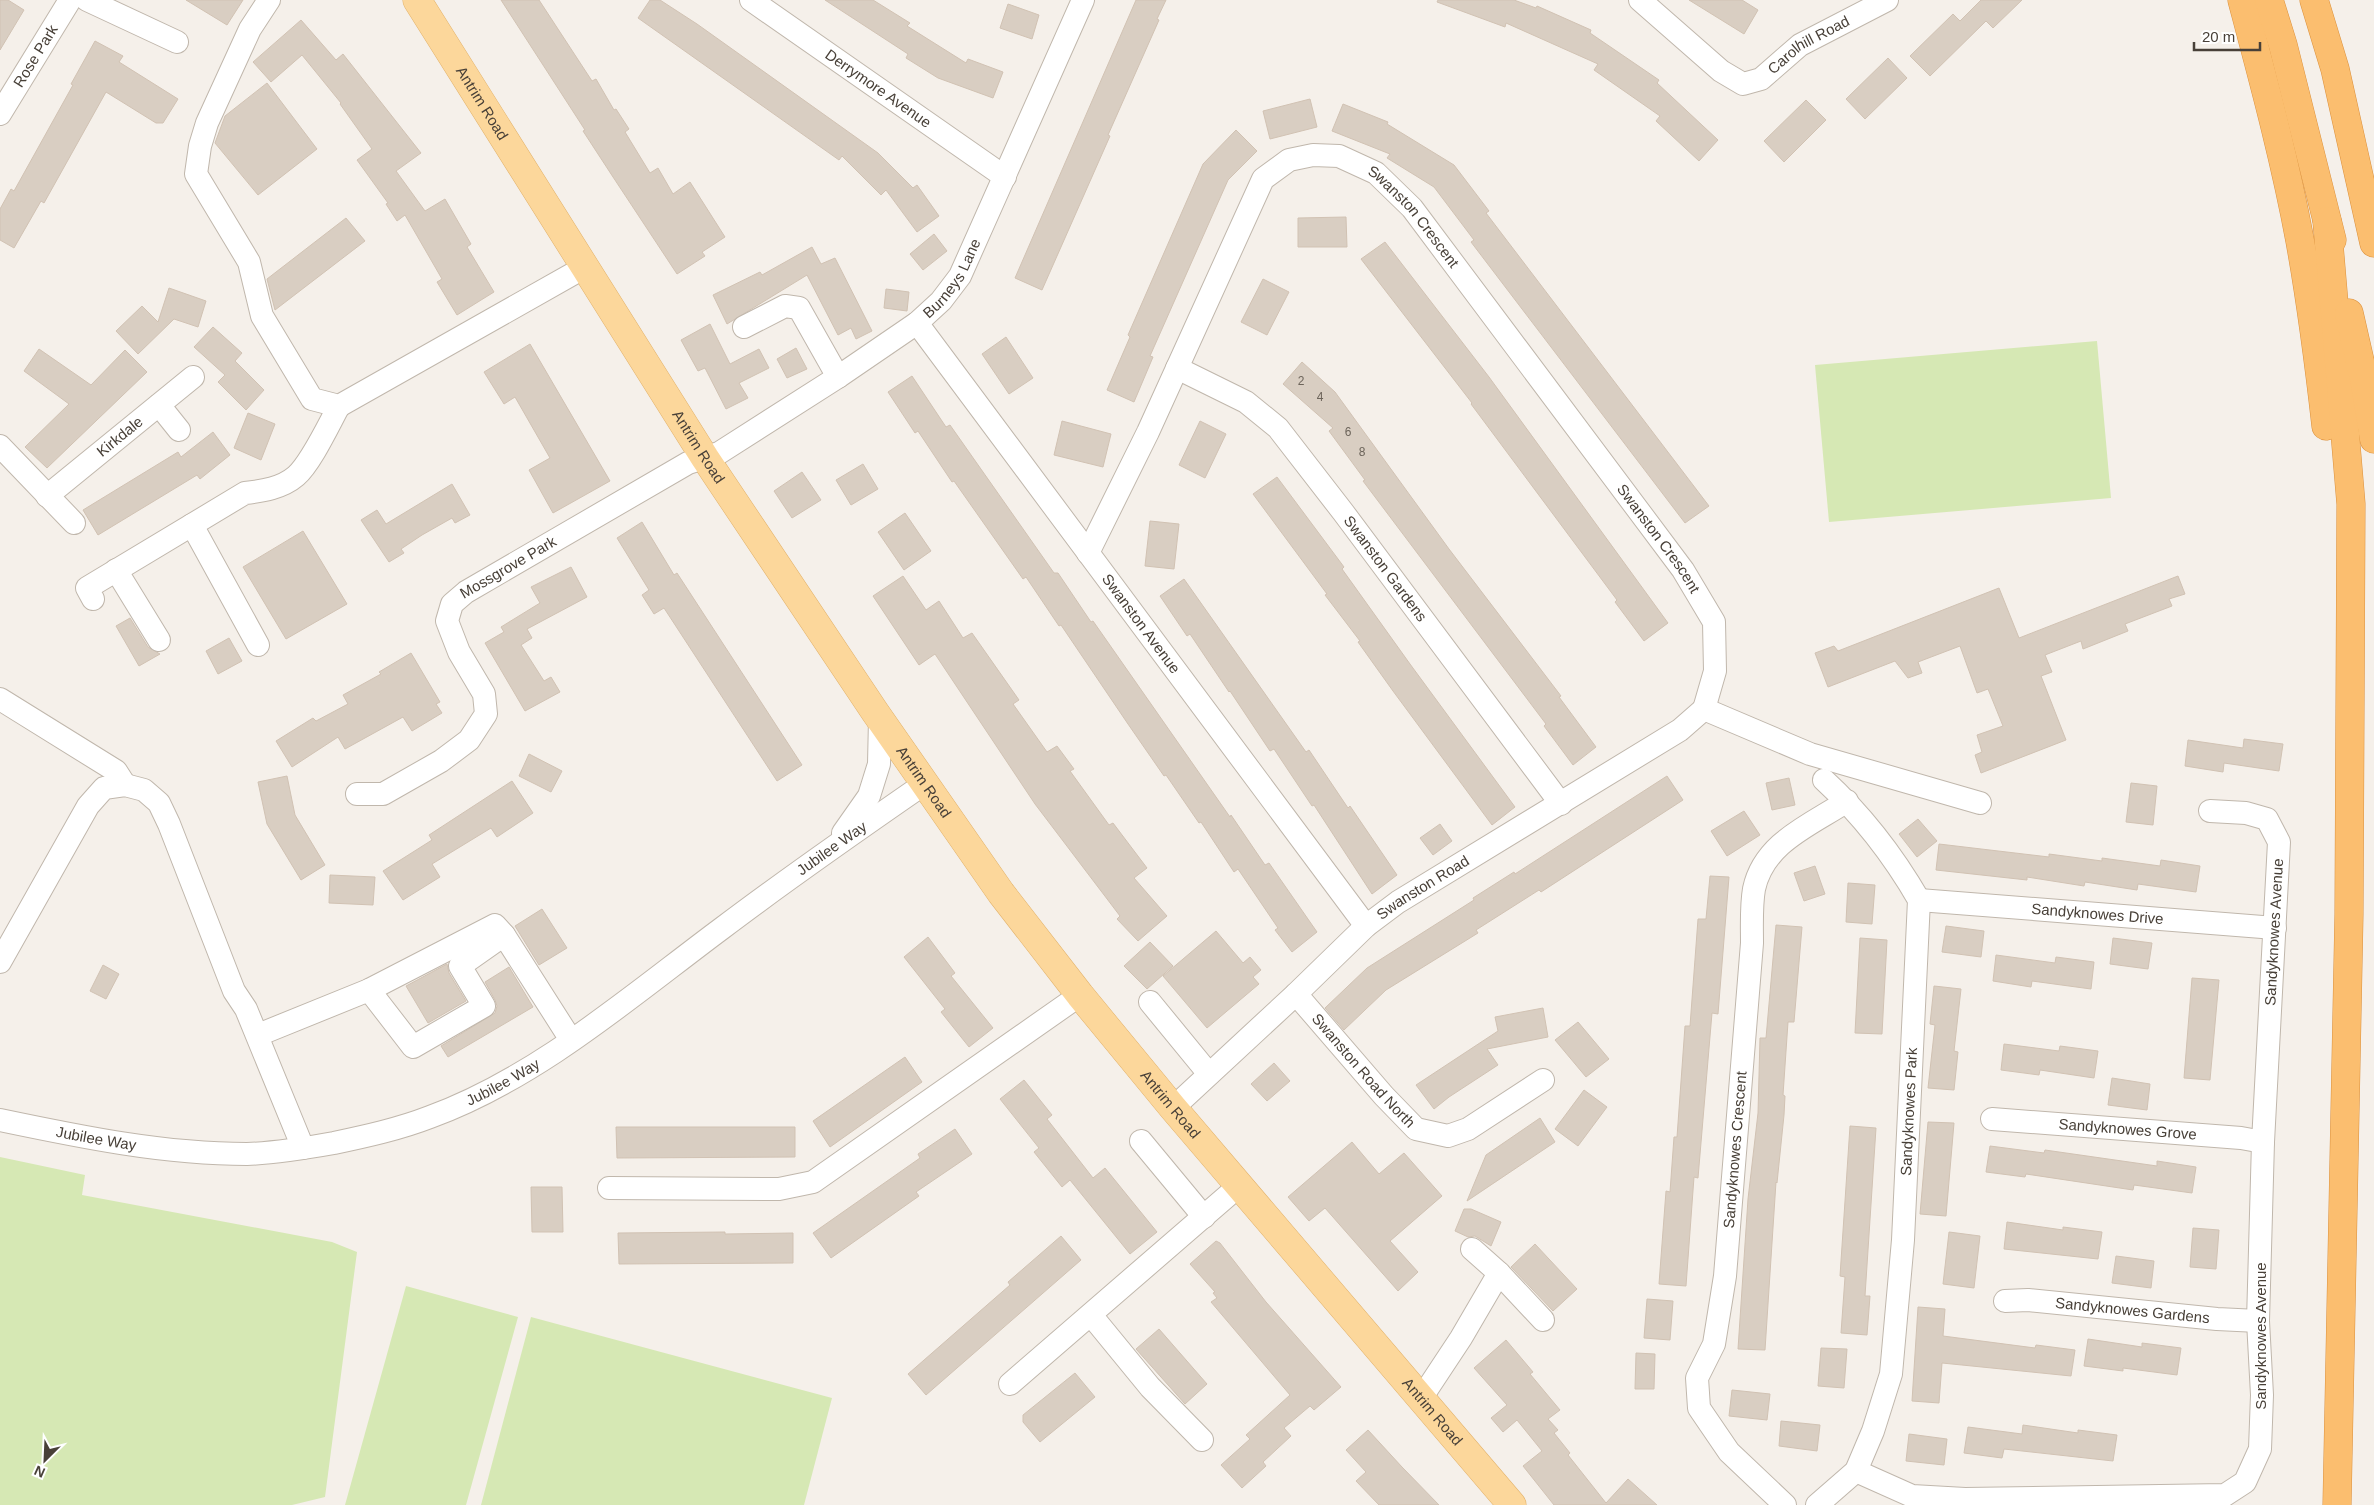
<svg xmlns="http://www.w3.org/2000/svg" width="2374" height="1505" font-family="Arial,sans-serif">
<style>
.green{fill:#d6e8b4}
.building{fill:#d9cec2;stroke:#d1c2b3}
.lines{fill:none;stroke-linecap:round;stroke-linejoin:round}
.minor-casing{stroke:#c0b7ac;stroke-width:24}
.major-casing{stroke:#e2b26b;stroke-width:29}
.highway-casing{stroke:#db913e;stroke-width:29}
.minor{stroke:#fff;stroke-width:22}
.major{stroke:#fcd79b;stroke-width:28}
.highway{stroke:#fbbe6f;stroke-width:28}
.labels{text-anchor:middle;stroke-width:4;stroke-linejoin:round;paint-order:stroke}
.number-label{font-size:12px;fill:#6c645a}
.street-label{font-size:15px;fill:#484038;stroke:#fff}
</style>
<rect width="100%" height="100%" fill="#f5f0ea"/>
<g class="green">
<path d="M2097,341L2111,498L1829,522L1815,365Z"/>
<path d="M0,1157L85,1175L82,1195L332,1242L357,1252L325,1497L292,1505H0Z"/>
<path d="M406,1286L518,1317L466,1505H345Z"/>
<path d="M531,1317L832,1398L804,1505H481Z"/>
</g>
<g class="building">
<path d="M0,0H8L24,10L0,50Z"/>
<path d="M186,0H243L227,25Z"/>
<path d="M501,0H539L592,81L596,79L614,110L616,109L629,129L625,132L650,173L658,168L673,194L690,182L725,237L702,252L705,256L677,274L613,177L583,131L585,130Z"/>
<path d="M650,0H660L697,24L878,153L913,188L917,185L939,216L917,232L886,190L881,195L842,156L839,160L638,18Z"/>
<path d="M825,0H873L910,23L907,26L966,63L968,59L1003,72L993,98L938,78L906,58L908,54Z"/>
<path d="M1136,0H1166L1157,19L1159,20L1108,135L1110,136L1042,290L1015,278Z"/>
<path d="M1438,0H1514L1536,8L1537,6L1591,30L1590,33L1659,80L1657,83L1718,140L1699,161L1656,121L1660,116L1594,70L1598,64L1506,23L1505,27L1437,2Z"/>
<path d="M1689,0H1742L1758,10L1744,34Z"/>
<path d="M1981,0H2022L1993,28L1986,21L1930,76L1910,56L1953,14L1960,21Z"/>
<path d="M1008,4L1039,15L1032,39L1000,28Z"/>
<path d="M301,20L336,60L343,54L421,153L396,171L425,211L445,199L471,244L467,247L494,292L457,315L437,282L442,279L405,215L397,221L386,204L388,203L357,160L372,149L340,104L341,103L302,55L271,82L253,62Z"/>
<path d="M95,41L123,56L119,62L178,99L163,123H156L106,92L44,203L41,201L14,248L0,240V209L11,189L14,191L73,85L71,84Z"/>
<path d="M1888,58L1907,78L1865,119L1846,99Z"/>
<path d="M267,83L317,149L258,195L215,143L225,116Z"/>
<path d="M1310,99L1317,127L1270,139L1263,111Z"/>
<path d="M1806,100L1826,120L1784,162L1764,141Z"/>
<path d="M1343,104L1388,122L1387,124L1454,165L1489,211L1486,213L1709,506L1685,523L1471,242L1474,240L1434,187L1387,158L1390,154L1332,131Z"/>
<path d="M1236,130L1257,151L1228,180L1150,356L1153,357L1134,402L1107,390L1130,337L1128,335L1203,164Z"/>
<path d="M1346,217L1347,247H1298V218Z"/>
<path d="M346,218L365,241L275,310L267,279Z"/>
<path d="M934,234L947,251L923,270L910,254Z"/>
<path d="M1385,242L1489,377L1668,623L1644,641L1615,602L1617,600L1471,404L1472,403L1361,259Z"/>
<path d="M812,247L821,264L835,258L872,331L856,339L851,328L838,335L807,275L727,324L713,295L760,272L762,275Z"/>
<path d="M1263,279L1289,292L1267,335L1241,322Z"/>
<path d="M169,288L206,301L198,327L174,319L138,354L116,331L142,306L158,322Z"/>
<path d="M886,289L909,292L907,311L884,308Z"/>
<path d="M710,324L730,364L759,349L769,368L739,383L748,398L726,409L705,368L698,371L681,340Z"/>
<path d="M213,327L242,353L235,361L264,390L246,410L218,382L225,375L194,347Z"/>
<path d="M1006,337L1033,378L1009,394L982,354Z"/>
<path d="M530,344L610,481L553,513L529,470L550,458L515,397L504,404L484,372Z"/>
<path d="M796,348L807,369L787,378L777,359Z"/>
<path d="M39,349L91,385L125,350L147,372L47,468L25,447L69,404L24,371Z"/>
<path d="M1302,362L1335,392L1449,549L1561,696L1559,697L1596,747L1573,765L1544,726L1546,724L1363,481L1365,480L1329,431L1333,428L1283,384Z"/>
<path d="M912,376L946,427L950,425L1054,573H1058L1091,622L1093,621L1230,817L1231,815L1265,865L1269,863L1317,932L1292,952L1275,930L1278,928L1238,869L1234,872L1201,822L1199,823L1166,775L1164,776L1128,724L1061,625L1059,626L1026,577L1023,579L954,481L952,482L918,431L915,433L888,392Z"/>
<path d="M248,413L275,424L261,460L234,448Z"/>
<path d="M1062,421L1111,434L1103,467L1054,455Z"/>
<path d="M1200,421L1226,434L1205,478L1179,465Z"/>
<path d="M213,432L230,455L200,479L197,475L98,535L83,510L178,452L181,457Z"/>
<path d="M863,464L878,489L851,505L836,480Z"/>
<path d="M802,472L821,500L792,518L774,491Z"/>
<path d="M1277,477L1344,567L1342,569L1410,664L1515,807L1492,825L1393,691L1358,642L1360,641L1325,595L1327,594L1253,494Z"/>
<path d="M452,484L470,515L455,523L452,518L422,535L401,549L404,553L389,562L361,520L377,510L386,524Z"/>
<path d="M905,513L931,551L904,570L878,532Z"/>
<path d="M1150,521L1179,524L1174,569L1145,566Z"/>
<path d="M642,522L674,575L677,573L802,765L777,781L664,608L654,614L642,595L649,590L617,538Z"/>
<path d="M303,531L347,604L286,639L243,567Z"/>
<path d="M571,567L587,597L527,629L532,638L521,645L544,681L551,677L560,692L525,711L485,643L504,632L501,627L540,603L531,587Z"/>
<path d="M903,576L926,610L939,601L963,638L972,633L1019,700L1013,704L1047,752L1057,746L1074,769L1070,771L1109,825L1113,823L1147,868L1134,878L1167,916L1138,941L1117,919L1120,916L1035,804L935,654L919,665L873,596Z"/>
<path d="M2178,576L2185,594L2169,599L2172,606L2125,624L2128,631L2083,649L2081,641L2045,655L2052,672L2041,676L2066,740L1981,773L1975,755L1982,752L1977,735L2003,726L1988,689L1977,693L1960,646L1918,662L1922,673L1908,678L1895,661L1828,687L1815,653L1834,646L1838,651L1999,588L2019,638Z"/>
<path d="M1184,579L1306,752L1309,750L1348,808L1350,806L1397,875L1372,894L1314,805L1312,806L1274,749L1270,751L1230,691L1229,692L1190,634L1187,636L1160,596Z"/>
<path d="M130,618L148,647L160,654L139,666L116,626Z"/>
<path d="M229,638L242,661L218,674L206,651Z"/>
<path d="M411,653L440,702L436,704L442,713L412,731L403,717L345,749L338,737L292,767L276,741L313,718L316,721L348,704L343,695L381,674L379,672Z"/>
<path d="M2244,739L2283,744L2279,771L2224,763L2223,772L2185,766L2188,740L2243,748Z"/>
<path d="M529,754L562,771L551,792L519,776Z"/>
<path d="M287,776L295,815L325,865L301,880L267,824L258,782Z"/>
<path d="M1667,776L1683,800L1541,892L1539,890L1476,930L1478,933L1386,990L1344,1030L1325,1008L1367,968L1474,900L1473,898L1514,872L1515,874Z"/>
<path d="M1789,778L1795,805L1772,810L1766,783Z"/>
<path d="M512,781L533,813L497,837L491,828L432,864L440,877L403,900L383,871L432,840L429,835Z"/>
<path d="M2131,783L2157,786L2153,825L2126,822Z"/>
<path d="M1744,811L1760,835L1727,856L1711,831Z"/>
<path d="M1918,819L1937,841L1917,857L1899,834Z"/>
<path d="M1440,824L1452,841L1433,855L1420,838Z"/>
<path d="M1939,844L2049,857V854L2102,861V858L2160,866L2161,860L2200,866L2196,892L2138,884L2137,890L2085,882L2084,886L2027,877V880L1936,870Z"/>
<path d="M1815,866L1825,894L1804,901L1794,873Z"/>
<path d="M330,875L375,877L373,905L329,903Z"/>
<path d="M1710,876L1729,877L1718,1014L1712,1013L1698,1178L1694,1177L1686,1286L1659,1284L1666,1191L1670,1192L1674,1137H1677L1685,1026H1690L1698,919H1706Z"/>
<path d="M1848,883L1875,885L1872,924L1846,922Z"/>
<path d="M542,909L567,948L539,965L515,926Z"/>
<path d="M1776,925L1802,927L1794,1022H1788L1783,1095L1785,1096L1784,1115L1777,1183L1776,1182L1765,1350L1738,1349L1748,1199L1758,1113L1760,1038H1766Z"/>
<path d="M1946,926L1984,931L1981,957L1942,952Z"/>
<path d="M1216,931L1243,963L1250,957L1261,970L1253,977L1259,984L1207,1028L1163,976Z"/>
<path d="M928,937L955,973L951,976L993,1028L969,1047L941,1012L945,1009L904,957Z"/>
<path d="M1860,938L1887,940L1882,1034L1855,1033Z"/>
<path d="M2113,938L2152,943L2148,969L2110,964Z"/>
<path d="M1150,942L1173,966L1147,989L1124,966Z"/>
<path d="M1996,955L2055,963L2056,957L2094,962L2091,989L2032,981L2031,987L1993,981Z"/>
<path d="M447,964L449,973L466,1001L428,1023L406,986Z"/>
<path d="M103,965L119,974L106,999L90,991Z"/>
<path d="M509,967L533,1007L448,1057L441,1046L495,1013L497,1006L495,1000L485,982Z"/>
<path d="M2192,978L2219,980L2210,1080L2184,1078Z"/>
<path d="M1934,986L1961,989L1954,1051L1958,1052L1954,1090L1928,1088L1935,1025L1930,1024Z"/>
<path d="M1543,1008L1548,1037L1487,1049L1498,1065L1449,1097L1434,1109L1416,1085L1498,1031L1495,1017Z"/>
<path d="M1578,1022L1609,1059L1586,1077L1555,1040Z"/>
<path d="M2004,1044L2059,1051L2060,1046L2098,1051L2094,1078L2040,1070L2039,1075L2001,1070Z"/>
<path d="M905,1057L922,1082L830,1147L813,1121Z"/>
<path d="M1274,1063L1290,1081L1267,1101L1251,1084Z"/>
<path d="M2112,1078L2150,1084L2147,1110L2108,1105Z"/>
<path d="M1024,1080L1052,1115L1047,1119L1093,1178L1105,1168L1157,1232L1130,1254L1070,1180L1062,1187L1034,1152L1039,1148L1000,1099Z"/>
<path d="M1584,1090L1607,1107L1578,1146L1555,1129Z"/>
<path d="M1540,1118L1555,1142L1467,1201L1486,1155Z"/>
<path d="M1928,1122L1954,1123L1946,1216L1920,1214Z"/>
<path d="M1850,1126L1876,1128L1865,1296H1870L1867,1335L1841,1333L1845,1277L1840,1276Z"/>
<path d="M616,1127H795V1157L617,1158Z"/>
<path d="M955,1129L972,1154L916,1192L919,1196L831,1258L813,1233L920,1158L918,1154Z"/>
<path d="M1352,1142L1379,1174L1404,1153L1442,1196L1390,1241L1418,1272L1398,1291L1325,1208L1309,1221L1288,1197Z"/>
<path d="M1990,1146L2044,1153L2045,1150L2157,1166V1161L2196,1167L2192,1193L2134,1185L2133,1190L2026,1174L2025,1177L1986,1172Z"/>
<path d="M531,1187H562L563,1232H532Z"/>
<path d="M1464,1209H1471L1501,1222L1491,1246L1475,1236L1468,1237L1455,1231Z"/>
<path d="M2007,1222L2063,1230V1227L2102,1232L2098,1259L2004,1249Z"/>
<path d="M2193,1228L2219,1230L2216,1269L2190,1267Z"/>
<path d="M725,1232V1234L793,1233V1263L619,1264L618,1233Z"/>
<path d="M1949,1232L1980,1236L1974,1288L1943,1284Z"/>
<path d="M1061,1236L1081,1260L926,1395L908,1374L1010,1285L1008,1282Z"/>
<path d="M1216,1241L1220,1243L1266,1302L1341,1387L1314,1410L1310,1406L1284,1428L1291,1436L1263,1462L1266,1466L1242,1488L1221,1465L1250,1439L1246,1435L1290,1395L1211,1302L1217,1298L1213,1293L1215,1292L1190,1264Z"/>
<path d="M1535,1244L1577,1289L1553,1311L1511,1267Z"/>
<path d="M2116,1256L2154,1261L2151,1288L2112,1283Z"/>
<path d="M1647,1299L1673,1301L1670,1340L1644,1338Z"/>
<path d="M1918,1307L1945,1309L1943,1336L2035,1348L2036,1345L2075,1350L2071,1376L1942,1363L1939,1403L1912,1401Z"/>
<path d="M1159,1329L1207,1384L1185,1404L1136,1349Z"/>
<path d="M2088,1339L2142,1347V1343L2181,1348L2177,1375L2123,1368V1371L2084,1366Z"/>
<path d="M1506,1340L1533,1372L1530,1374L1560,1410L1548,1419L1558,1430L1554,1433L1570,1453L1568,1455L1606,1503L1628,1479L1657,1505H1554L1523,1466L1542,1451L1517,1420L1503,1432L1491,1418L1507,1405L1474,1368Z"/>
<path d="M1821,1348L1847,1349L1844,1388L1818,1386Z"/>
<path d="M1636,1353L1655,1354L1654,1389H1635Z"/>
<path d="M1075,1373L1095,1397L1040,1442L1023,1422V1415Z"/>
<path d="M1732,1390L1770,1394L1767,1420L1729,1416Z"/>
<path d="M1781,1421L1820,1425L1817,1451L1779,1446Z"/>
<path d="M2023,1425L2078,1433V1430L2117,1435L2113,1461L2004,1449L2002,1458L1964,1453L1968,1427L2022,1434Z"/>
<path d="M1368,1430L1402,1467L1439,1505H1379L1356,1481L1366,1472L1346,1450Z"/>
<path d="M1909,1434L1947,1439L1944,1465L1906,1461Z"/>
</g>
<g class="lines">
<g class="minor-casing">
<g id="minor">
<path d="M87,0L177,42"/>
<path d="M269,0L250,29L207,123L200,146L196,174L249,262L262,316L312,399L339,406L585,267"/>
<path id="s1" d="M751,0L1005,177"/>
<path id="s2" d="M1640,0L1721,71L1743,84L1761,79L1800,45L1887,0"/>
<path id="s3" d="M0,114L70,0"/>
<path id="s4" d="M917,323L1366,926"/>
<path d="M744,327L785,306L799,308L838,377"/>
<path id="s5" d="M1177,368L1246,402L1278,428L1343,512L1561,804"/>
<path d="M159,405L179,430"/>
<path d="M0,446L74,523"/>
<path id="s6" d="M47,496L193,377"/>
<path d="M192,525L258,645"/>
<path id="s7" d="M1088,553L1148,432L1263,179L1289,160L1313,155L1339,156L1376,173L1412,208L1683,570L1714,622L1715,671L1704,709"/>
<path d="M116,570L159,640"/>
<path d="M93,599L87,588L245,493C263,491 282,488 296,476C311,463 329,424 339,406"/>
<path d="M0,699L116,771L125,785"/>
<path d="M1704,709L1810,754L1980,803"/>
<path id="s8" d="M357,794H383L441,761L469,740L486,714L484,694L459,652L447,621L452,604L466,592L688,463L719,453L838,377L917,323L941,301L960,276L1083,0"/>
<path d="M843,833L869,796L879,764L880,719"/>
<path id="s9" d="M1919,900L2275,928"/>
<path d="M0,962L88,806L104,788L125,785L144,790L159,803L169,824L234,991L246,1009L303,1148"/>
<path d="M369,990L413,1047L484,1006L460,966L504,935"/>
<path id="s10" d="M1296,994L1384,1096L1416,1129L1448,1136L1468,1129L1543,1080"/>
<path d="M1150,1002L1209,1074"/>
<path d="M258,1035L369,990L495,925L504,935L571,1040"/>
<path id="s11" d="M1173,1108L1296,994L1366,926L1398,902L1680,730L1704,709"/>
<path id="s12" d="M1992,1119L2241,1138L2263,1142"/>
<path id="s13" d="M0,1120C81,1137 164,1154 247,1154C276,1153 306,1148 334,1143C367,1136 399,1129 430,1117C537,1078 631,996 721,929C787,879 856,831 924,784"/>
<path d="M1141,1141L1204,1217"/>
<path d="M609,1188L779,1189L813,1182L1080,995"/>
<path d="M1472,1249L1499,1273L1543,1320"/>
<path id="s14" d="M2005,1301L2028,1300L2217,1319L2258,1321"/>
<path d="M1091,1315L1150,1387L1202,1440"/>
<path d="M1010,1384L1240,1185"/>
<path d="M1422,1397L1461,1338L1499,1273"/>
<path id="s15" d="M1856,1471L1912,1496L1965,1499L2225,1495L2245,1482L2260,1449L2262,1395L2258,1321L2263,1142L2279,842L2267,819L2246,813L2210,811"/>
<path id="s16" d="M1785,1505L1729,1452L1699,1408L1697,1378L1714,1344L1725,1276L1752,943C1752,926 1751,906 1754,889C1764,842 1811,825 1847,801"/>
<path id="s17" d="M1817,1505L1856,1471L1873,1431L1891,1374L1903,1240L1919,900C1893,855 1862,815 1824,780"/>
</g>
</g>
<g class="major-casing">
<g id="major">
<path id="s18" d="M417,0L705,458L875,712L1001,893L1080,995L1173,1108L1512,1505"/>
</g>
</g>
<g class="highway-casing">
<g id="highway">
<path d="M2242,0C2263,79 2285,160 2300,241C2311,302 2319,364 2326,426"/>
<path d="M2269,0L2283,45L2332,240"/>
<path d="M2314,0L2335,69L2374,243"/>
<path d="M2327,221L2351,504L2349,914L2337,1505"/>
<path d="M2349,313L2364,379L2374,439"/>
</g>
</g>
<use href="#minor" class="minor"/>
<use href="#major" class="major"/>
<use href="#highway" class="highway"/>
</g>
<g class="labels">
<g class="number-label">
<text x="1301" y="385">2</text>
<text x="1320" y="401">4</text>
<text x="1348" y="436">6</text>
<text x="1362" y="456">8</text>
</g>
<g class="street-label">
<text dy="5" stroke="none"><textPath href="#s2" startOffset="211">Carolhill Road</textPath></text>
<text dy="5" stroke="none"><textPath href="#s3" startOffset="68">Rose Park</textPath></text>
<text dy="5" stroke="none"><textPath href="#s1" startOffset="155">Derrymore Avenue</textPath></text>
<text dy="5" stroke="none"><textPath href="#s18" startOffset="122">Antrim Road</textPath></text>
<text dy="5" stroke="none"><textPath href="#s7" startOffset="594">Swanston Crescent</textPath></text>
<text dy="5" stroke="none"><textPath href="#s8" startOffset="881">Burneys Lane</textPath></text>
<text dy="5" stroke="none"><textPath href="#s6" startOffset="94">Kirkdale</textPath></text>
<text dy="5" stroke="none"><textPath href="#s18" startOffset="528">Antrim Road</textPath></text>
<text dy="5" stroke="none"><textPath href="#s7" startOffset="999">Swanston Crescent</textPath></text>
<text dy="5" stroke="none"><textPath href="#s8" startOffset="346">Mossgrove Park</textPath></text>
<text dy="5" stroke="none"><textPath href="#s5" startOffset="295">Swanston Gardens</textPath></text>
<text dy="5" stroke="none"><textPath href="#s4" startOffset="375">Swanston Avenue</textPath></text>
<text dy="5" stroke="none"><textPath href="#s18" startOffset="932">Antrim Road</textPath></text>
<text dy="5" stroke="none"><textPath href="#s13" startOffset="922">Jubilee Way</textPath></text>
<text dy="5" stroke="none"><textPath href="#s11" startOffset="334">Swanston Road</textPath></text>
<text dy="5" stroke="none"><textPath href="#s9" startOffset="179">Sandyknowes Drive</textPath></text>
<text dy="5" stroke="none"><textPath href="#s15" startOffset="952">Sandyknowes Avenue</textPath></text>
<text dy="5" stroke="none"><textPath href="#s10" startOffset="102">Swanston Road North</textPath></text>
<text dy="5" stroke="none"><textPath href="#s13" startOffset="518">Jubilee Way</textPath></text>
<text dy="5" stroke="none"><textPath href="#s18" startOffset="1338">Antrim Road</textPath></text>
<text dy="5" stroke="none"><textPath href="#s17" startOffset="418">Sandyknowes Park</textPath></text>
<text dy="5" stroke="none"><textPath href="#s12" startOffset="136">Sandyknowes Grove</textPath></text>
<text dy="5" stroke="none"><textPath href="#s13" startOffset="98">Jubilee Way</textPath></text>
<text dy="5" stroke="none"><textPath href="#s16" startOffset="394">Sandyknowes Crescent</textPath></text>
<text dy="5" stroke="none"><textPath href="#s14" startOffset="128">Sandyknowes Gardens</textPath></text>
<text transform="translate(2261 1336) rotate(-90)" y="5">Sandyknowes Avenue</text>
<text dy="5" stroke="none"><textPath href="#s18" startOffset="1742">Antrim Road</textPath></text>
</g>
</g>
<g transform="translate(45 1460) rotate(204)" stroke="#ffffff" stroke-width="4" paint-order="stroke">
<path d="M0-4L9 19L0 12L-9 19Z" fill="#484038"/>
<text y="-8" font-size="14" font-weight="bold" text-anchor="middle" fill="#484038">N</text>
</g>
<path d="M2194 42v8h66v-8" fill="none" stroke="#484038" stroke-width="2.5"/>
<text x="2202" y="42" font-size="15" fill="#484038" stroke="#ffffff" stroke-width="4" paint-order="stroke">20 m</text>
</svg>
